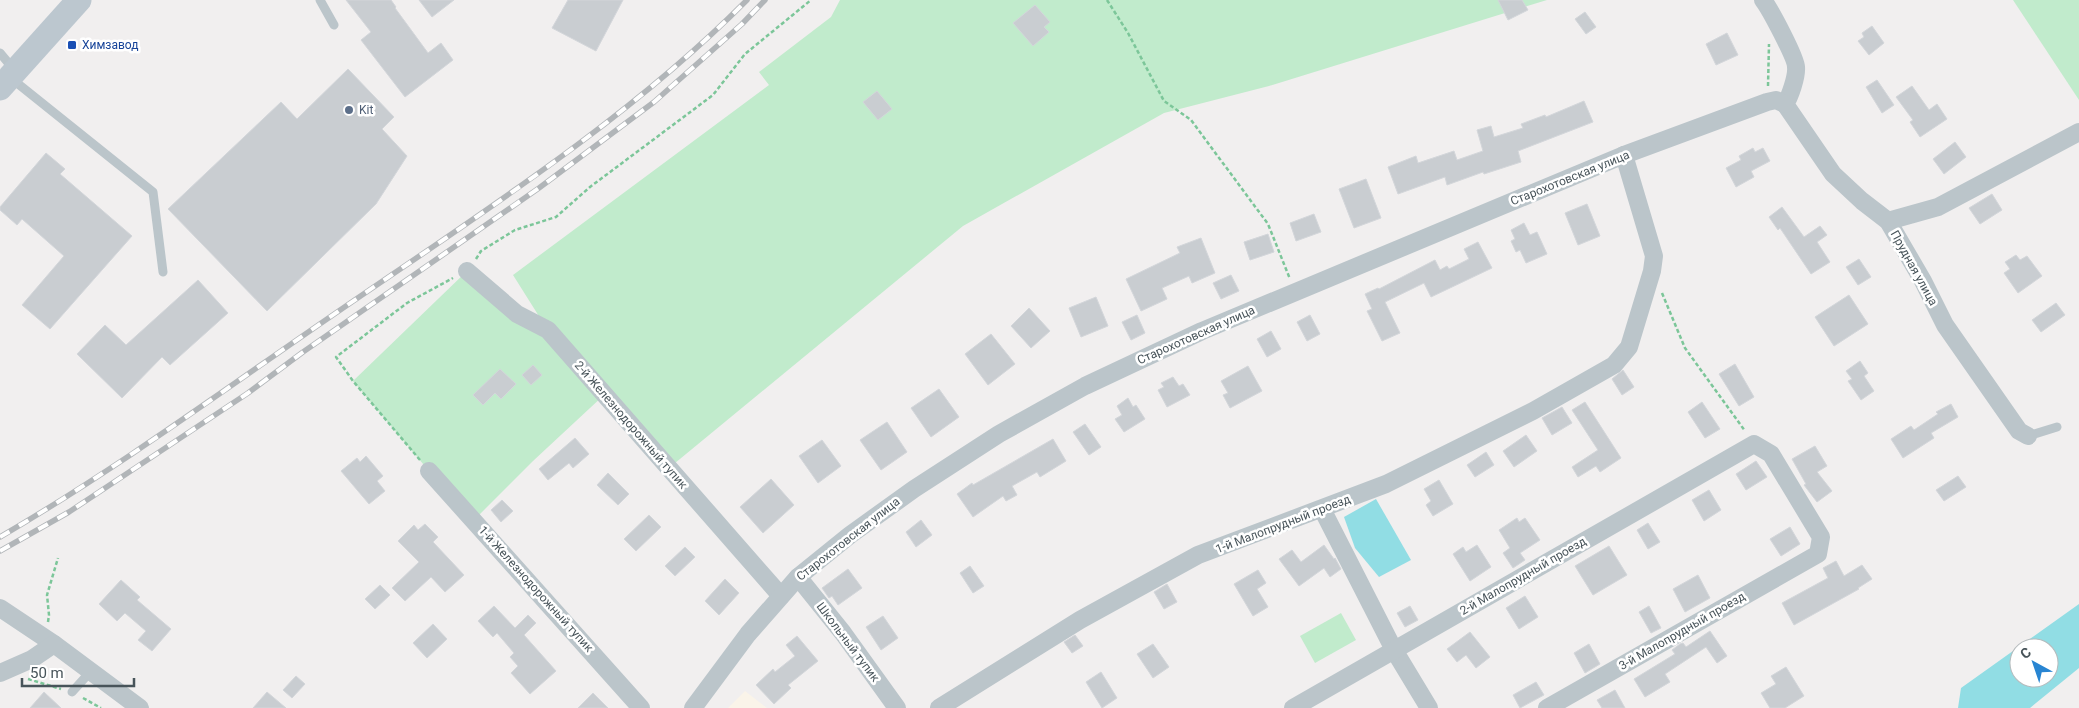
<svg xmlns="http://www.w3.org/2000/svg" width="2079" height="708" font-family="Roboto,sans-serif">
<style>
.commercial{fill:#faf4e9}
.green{fill:#c1ebcc}
.water{fill:#91dde4;fill-rule:evenodd}
.building{fill:#c9cdd1;stroke:#d3d6da}
.lines{fill:none;stroke-linecap:round;stroke-linejoin:round}
.path{stroke:#7cc699;stroke-width:2.5;stroke-dasharray:4 2.5;stroke-linecap:butt}
.lane{stroke:#bbc5ca;stroke-width:9}
.street{stroke:#bbc5ca;stroke-width:18}
.secondary{stroke:#bcc7cf;stroke-width:25}
.rail-casing{stroke:#b1b5b8;stroke-width:5.5}
.rail{stroke:#fff;stroke-width:4;stroke-dasharray:11;stroke-linecap:butt}
.transit-dot{fill:#1a4fb4;stroke:#fff;stroke-width:2}
.service-dot{fill:#5c6f8a;stroke:#fff;stroke-width:2}
.labels{text-anchor:middle;stroke-width:5;stroke-linejoin:round;paint-order:stroke}
.transit-label{font-size:12px;fill:#164399;stroke:#fff;text-anchor:start}
.service-label{font-size:12px;fill:#4e5e75;stroke:#fff;text-anchor:start}
.street-label{font-size:12px;fill:#48545a;stroke:#fff}
</style>
<rect width="100%" height="100%" fill="#f1efef"/>
<path class="commercial" d="M745,691L767,708H728Z"/>
<g class="green">
<path d="M840,0H1547L1269,86L1164,113L963,226L669,468L604,395L533,461L474,520L429,471L353,381L467,271L547,329L513,275L769,85L759,72L831,17Z"/>
<path d="M2013,0H2079V100Z"/>
<path d="M1341,613L1356,640L1315,663L1300,636Z"/>
</g>
<g class="water">
<path d="M1376,499L1411,560L1379,577L1355,548L1344,517Z"/>
<path d="M2079,604V668L2030,708H1958L1961,688ZM2019,648H2049V678H2019Z"/>
</g>
<g class="building">
<path d="M346,0H391L396,7L395,8L428,53L441,43L453,60L405,97L361,40L371,32Z"/>
<path d="M419,0H454L432,17Z"/>
<path d="M568,0H623L596,51L552,28Z"/>
<path d="M1498,0H1522L1528,10L1508,20Z"/>
<path d="M1035,5L1050,22L1044,27L1049,32L1033,46L1013,23Z"/>
<path d="M1585,12L1596,27L1586,34L1575,19Z"/>
<path d="M1872,26L1884,43L1869,55L1858,41L1864,37L1862,33Z"/>
<path d="M1727,33L1738,55L1716,65L1706,44Z"/>
<path d="M348,69L394,117L382,129L407,156L376,204L267,311L168,209L281,102L297,119Z"/>
<path d="M1877,80L1894,105L1882,113L1866,87Z"/>
<path d="M1912,86L1929,110L1937,104L1947,119L1920,137L1910,122L1913,120L1896,97Z"/>
<path d="M877,91L892,109L878,120L863,102Z"/>
<path d="M1584,101L1593,122L1518,151L1521,162L1484,174L1483,172L1447,185L1445,177L1398,194L1388,167L1416,156L1418,163L1454,151L1457,160L1483,151L1477,130L1491,126L1494,137L1523,128L1521,124L1545,115L1546,117Z"/>
<path d="M1955,142L1966,157L1944,174L1933,159Z"/>
<path d="M1753,148L1755,152L1763,148L1770,161L1751,171L1754,177L1736,187L1726,168L1741,160L1739,156Z"/>
<path d="M46,153L65,169L60,174L132,236L50,329L22,305L64,256L22,219L17,225L0,210V207Z"/>
<path d="M1366,179L1381,218L1354,228L1339,189Z"/>
<path d="M1992,194L2002,210L1980,224L1969,208Z"/>
<path d="M1587,204L1600,236L1578,245L1565,213Z"/>
<path d="M1782,207L1804,237L1820,226L1827,235L1817,242L1830,262L1811,274L1780,228L1778,230L1769,217Z"/>
<path d="M1314,214L1321,232L1296,241L1290,223Z"/>
<path d="M1524,223L1530,235L1537,232L1547,254L1526,263L1520,250L1516,252L1511,241L1515,239L1511,230Z"/>
<path d="M1268,234L1274,252L1250,260L1244,242Z"/>
<path d="M1201,238L1215,273L1192,283L1189,276L1162,288L1167,299L1141,311L1126,279L1180,253L1177,247Z"/>
<path d="M1478,242L1492,268L1431,297L1424,283L1385,302L1400,333L1382,341L1367,311L1372,309L1365,294L1378,288L1379,289L1435,260L1440,270L1447,266L1449,269L1469,259L1464,249Z"/>
<path d="M2016,255L2020,260L2027,256L2042,276L2018,293L2004,273L2010,269L2005,262Z"/>
<path d="M1859,259L1871,277L1858,285L1846,267Z"/>
<path d="M1231,275L1239,291L1221,299L1213,283Z"/>
<path d="M198,280L228,313L170,365L162,357L122,398L77,354L105,325L126,345Z"/>
<path d="M1849,295L1868,324L1834,346L1815,317Z"/>
<path d="M1096,297L1108,326L1081,337L1069,308Z"/>
<path d="M2056,303L2065,315L2041,332L2032,320Z"/>
<path d="M1029,308L1050,331L1031,348L1011,326Z"/>
<path d="M1137,315L1145,333L1131,340L1122,322Z"/>
<path d="M1310,315L1320,334L1307,341L1297,322Z"/>
<path d="M1271,331L1281,349L1267,357L1257,339Z"/>
<path d="M991,334L1015,364L988,385L965,354Z"/>
<path d="M1860,361L1868,373L1864,376L1874,391L1861,400L1848,381L1852,379L1846,371Z"/>
<path d="M1735,364L1754,397L1739,406L1719,374Z"/>
<path d="M533,365L542,375L531,385L522,375Z"/>
<path d="M1248,366L1262,391L1230,408L1223,395L1228,393L1221,381Z"/>
<path d="M500,369L516,384L501,399L495,393L483,405L473,395Z"/>
<path d="M1623,370L1634,387L1622,395L1612,379Z"/>
<path d="M1173,377L1179,386L1183,384L1190,395L1167,407L1158,390L1164,387L1161,383Z"/>
<path d="M939,389L959,417L931,437L911,408Z"/>
<path d="M1128,398L1133,407L1136,405L1145,419L1124,432L1115,419L1122,415L1117,406Z"/>
<path d="M1585,402L1621,458L1600,472L1596,466L1578,477L1572,467L1598,450L1572,410Z"/>
<path d="M1702,402L1720,429L1705,438L1688,412Z"/>
<path d="M1951,404L1958,417L1931,433L1934,438L1903,458L1891,439L1911,426L1914,430L1938,414L1936,412Z"/>
<path d="M1562,407L1572,423L1552,435L1542,418Z"/>
<path d="M887,422L907,452L881,470L860,440Z"/>
<path d="M1085,424L1101,447L1089,455L1073,432Z"/>
<path d="M1526,435L1537,451L1514,467L1503,451Z"/>
<path d="M575,438L589,454L573,468L569,463L548,480L539,469Z"/>
<path d="M1053,439L1066,461L1040,477L1037,472L1012,486L1017,495L1006,501L1003,496L973,517L957,494L972,483L973,485Z"/>
<path d="M822,440L841,466L818,483L799,456Z"/>
<path d="M1815,446L1827,466L1817,472L1832,491L1817,502L1804,485L1806,484L1792,459Z"/>
<path d="M1486,452L1494,465L1475,477L1467,465Z"/>
<path d="M366,456L383,476L377,481L385,491L369,504L341,471L357,458L360,462Z"/>
<path d="M1756,461L1767,477L1746,490L1736,474Z"/>
<path d="M608,473L629,494L618,505L597,485Z"/>
<path d="M1958,476L1966,487L1944,501L1936,490Z"/>
<path d="M771,479L794,505L763,533L740,507Z"/>
<path d="M1439,480L1453,504L1433,516L1426,505L1431,501L1424,489Z"/>
<path d="M1709,490L1721,510L1704,521L1692,500Z"/>
<path d="M502,500L513,511L501,522L491,510Z"/>
<path d="M649,515L661,527L636,551L624,539Z"/>
<path d="M1517,518L1519,522L1525,518L1540,540L1520,553L1525,560L1513,568L1503,553L1510,548L1499,530Z"/>
<path d="M921,520L932,535L916,547L906,532Z"/>
<path d="M1648,523L1660,542L1648,549L1637,530Z"/>
<path d="M425,524L438,537L433,542L464,575L445,592L431,577L405,601L392,588L419,562L398,541L414,525L418,530Z"/>
<path d="M1790,527L1800,544L1781,556L1770,539Z"/>
<path d="M1324,545L1334,559L1335,558L1341,569L1330,577L1324,568L1299,586L1279,559L1292,550L1301,562Z"/>
<path d="M1477,545L1491,567L1470,581L1453,554L1463,547L1466,552Z"/>
<path d="M1609,546L1627,575L1593,595L1575,566Z"/>
<path d="M685,547L695,557L675,576L665,566Z"/>
<path d="M1836,561L1844,576L1862,565L1872,579L1858,588L1859,589L1794,625L1782,603L1828,578L1823,568Z"/>
<path d="M970,566L984,586L973,593L960,573Z"/>
<path d="M848,569L862,588L838,605L832,596L829,598L822,588Z"/>
<path d="M1258,570L1266,583L1257,589L1268,607L1253,616L1234,584Z"/>
<path d="M1698,575L1710,598L1685,612L1673,589Z"/>
<path d="M725,579L739,593L719,615L705,601Z"/>
<path d="M121,580L140,597L137,600L171,629L152,651L138,640L146,631L125,613L117,621L99,604Z"/>
<path d="M1167,584L1177,602L1164,609L1154,592Z"/>
<path d="M380,585L390,595L375,609L365,599Z"/>
<path d="M1525,596L1538,617L1519,629L1506,608Z"/>
<path d="M494,606L515,628L528,615L536,623L524,635L556,671L530,694L511,673L518,666L510,657L514,653L497,633L493,637L478,621Z"/>
<path d="M1410,606L1418,620L1405,627L1397,613Z"/>
<path d="M1649,606L1661,628L1651,633L1639,612Z"/>
<path d="M883,616L898,638L881,650L866,627Z"/>
<path d="M433,624L447,639L427,658L413,643Z"/>
<path d="M1710,631L1727,656L1717,663L1706,647L1665,674L1670,682L1645,697L1634,679L1675,654L1672,650L1680,644L1683,643L1686,647Z"/>
<path d="M1470,632L1490,657L1476,668L1466,655L1457,662L1447,649Z"/>
<path d="M1075,635L1083,646L1072,653L1064,642Z"/>
<path d="M797,636L818,661L788,685L791,688L774,704L756,685L773,669L775,672L795,656L786,645Z"/>
<path d="M1153,644L1169,667L1153,678L1137,654Z"/>
<path d="M1589,644L1600,664L1585,673L1574,653Z"/>
<path d="M1786,667L1804,696L1785,708H1770L1761,693L1776,684L1771,676Z"/>
<path d="M1101,672L1117,698L1102,708L1086,682Z"/>
<path d="M296,676L305,684L292,698L283,690Z"/>
<path d="M1536,682L1544,695L1520,708L1513,695Z"/>
<path d="M1615,690L1625,708H1602L1597,700Z"/>
<path d="M44,692L61,708H30Z"/>
<path d="M267,692L286,708H253Z"/>
<path d="M593,693L608,708H578Z"/>
</g>
<g class="lines">
<g class="path">
<path d="M1107,0L1128,33L1164,101L1191,120L1268,224L1290,279"/>
<path d="M1768,86L1769,44"/>
<path d="M476,259L481,251L515,230L556,217L590,187L713,95L745,54L811,0"/>
<path d="M1662,293L1685,348L1745,431"/>
<path d="M420,460L353,381L336,357L407,303L453,278"/>
<path d="M48,622L49,615L47,595L58,558"/>
<path d="M28,679L61,689"/>
<path d="M83,698L101,708"/>
</g>
<g class="lane">
<path d="M320,0L334,25"/>
<path d="M0,53L15,71"/>
<path d="M12,79L153,192L163,272"/>
<path d="M2028,436L2057,427"/>
<path d="M72,692L91,671"/>
</g>
<g class="street">
<path d="M1763,0C1770,9 1796,58 1796,67C1797,76 1790,97 1785,104L1833,174L1862,201L1888,221L1923,281L1945,325L2019,431L2028,436"/>
<path d="M1888,221L1938,207L2079,132"/>
<path d="M467,271L517,314L548,330L781,596"/>
<path d="M429,471L641,708"/>
<path d="M1322,509L1394,650L1429,708"/>
<path d="M798,577L843,633L897,708"/>
<path d="M0,608L54,644L140,708"/>
<path d="M0,673L32,659L54,644"/>
<path d="M693,708L748,634L798,577L850,535L914,489L999,434L1085,386L1202,331L1624,155L1767,102L1776,100L1785,104"/>
<path d="M939,708L1080,620L1198,555L1386,484L1533,411L1614,365L1629,347L1652,271L1654,256L1624,155"/>
<path d="M1293,708L1754,444L1771,454L1821,537L1818,554L1547,708"/>
</g>
<path class="secondary" d="M0,88L79,0"/>
<g class="rail-casing">
<g id="rail">
<path d="M0,537C120,467 232,384 346,306C483,212 630,118 747,0"/>
<path d="M0,551L69,512L248,393L303,352L539,188L654,102L742,24L765,0"/>
</g>
</g>
<use href="#rail" class="rail"/>
</g>
<rect class="transit-dot" x="67" y="40" width="10" height="10" rx="2.5"/>
<circle class="service-dot" cx="349" cy="110" r="5"/>
<g class="labels">
<g class="transit-label">
<text x="82" y="49">Химзавод</text>
</g>
<g class="service-label">
<text x="359" y="114">Kit</text>
</g>
<g class="street-label">
<text transform="translate(1570 178) rotate(-22)" y="4">Старохотовская улица</text>
<text transform="translate(1914 268) rotate(61)" y="4">Прудная улица</text>
<text transform="translate(1196 335) rotate(-24)" y="4">Старохотовская улица</text>
<text transform="translate(631 425) rotate(49)" y="4">2-й Железнодорожный тупик</text>
<text transform="translate(1283 524) rotate(-21)" y="4">1-й Малопрудный проезд</text>
<text transform="translate(848 539) rotate(-38)" y="4">Старохотовская улица</text>
<text transform="translate(1523 576) rotate(-30)" y="4">2-й Малопрудный проезд</text>
<text transform="translate(536 589) rotate(48)" y="4">1-й Железнодорожный тупик</text>
<text transform="translate(1682 631) rotate(-30)" y="4">3-й Малопрудный проезд</text>
<text transform="translate(848 642) rotate(53)" y="4">Школьный тупик</text>
</g>
</g>
<g transform="translate(2034 663) rotate(320)"><circle r="24" fill="#ffffff" stroke="#b6bbbd"/>
<path d="M0-4L9 19L0 12L-9 19Z" fill="#2885d2"/>
<text y="-8" font-size="14" font-weight="bold" text-anchor="middle" fill="#48545a">С</text>
</g>
<path d="M22 678v8h112v-8" fill="none" stroke="#48545a" stroke-width="2.5"/>
<text x="30" y="678" font-size="15" fill="#48545a" stroke="#ffffff" stroke-width="4" paint-order="stroke">50 m</text>
</svg>
